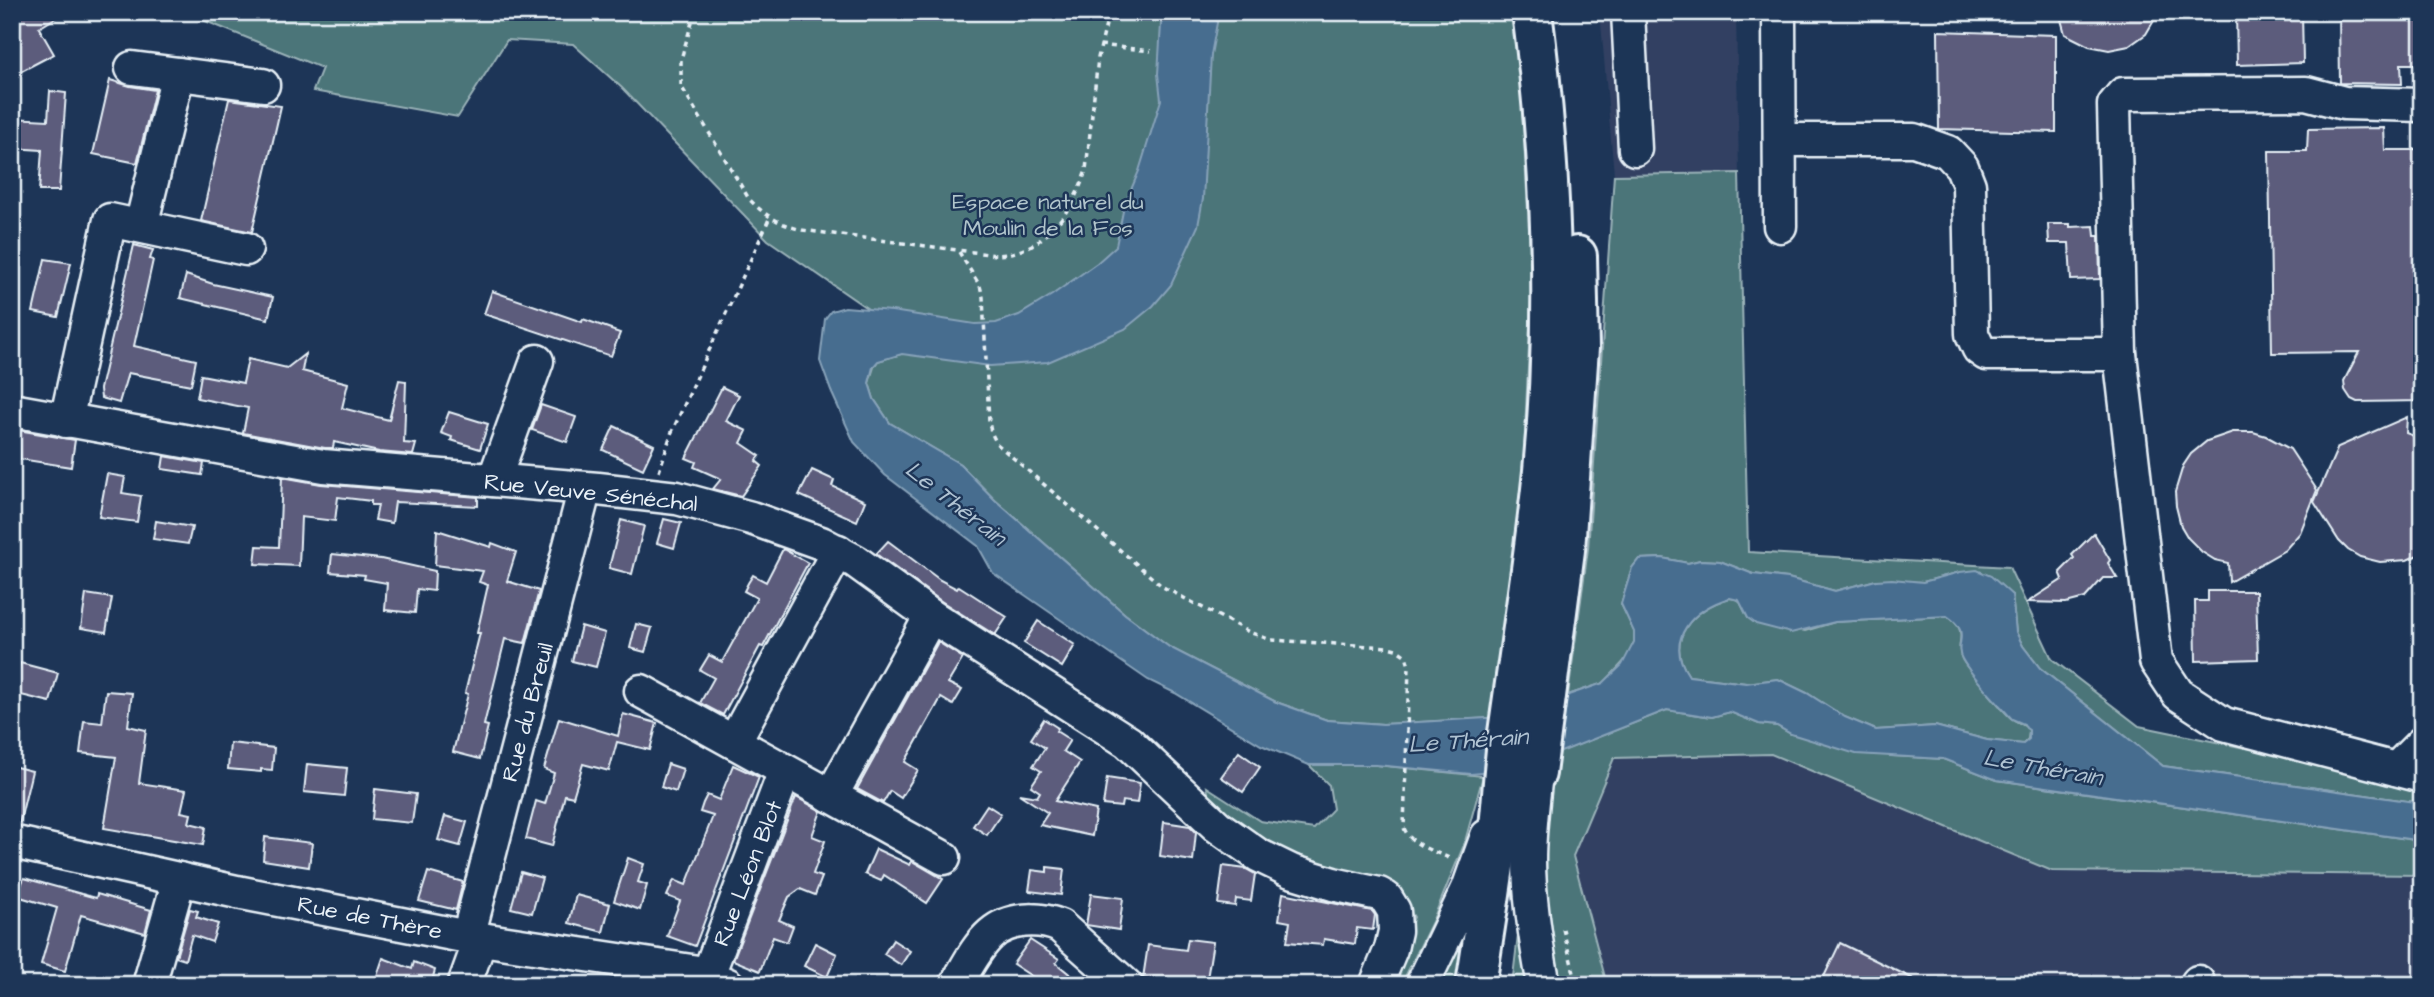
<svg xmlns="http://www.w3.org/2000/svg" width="2434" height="997" font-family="'Architects Daughter',sans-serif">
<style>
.built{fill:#304062}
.green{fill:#4b7479;stroke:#9ab2b8;stroke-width:2}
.water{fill:#476d8f;stroke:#87a2b9;stroke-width:2;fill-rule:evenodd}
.building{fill:#5c5b7c;stroke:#e8f1f8;stroke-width:2}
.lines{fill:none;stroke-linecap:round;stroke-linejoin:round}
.minor-casing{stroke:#e8f1f8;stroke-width:37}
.major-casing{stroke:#e8f1f8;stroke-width:44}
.path{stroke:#e8f1f8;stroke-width:3.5;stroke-dasharray:5 5;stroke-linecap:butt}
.minor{stroke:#1d3557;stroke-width:32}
.major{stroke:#1d3557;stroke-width:38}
.labels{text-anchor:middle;stroke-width:5;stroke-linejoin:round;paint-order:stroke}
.park-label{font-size:23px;fill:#b1c5cc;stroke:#1d3557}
.street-label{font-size:23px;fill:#e8f1f8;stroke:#1d3557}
.water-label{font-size:24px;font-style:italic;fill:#b0c3d3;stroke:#1d3557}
</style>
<rect width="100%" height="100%" fill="#1d3557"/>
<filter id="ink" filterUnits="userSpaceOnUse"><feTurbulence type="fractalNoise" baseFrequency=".0143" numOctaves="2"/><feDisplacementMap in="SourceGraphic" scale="14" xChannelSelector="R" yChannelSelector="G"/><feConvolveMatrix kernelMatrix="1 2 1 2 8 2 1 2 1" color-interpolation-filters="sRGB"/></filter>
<g filter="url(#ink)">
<g class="built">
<path d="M1600,12H1736L1739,173L1614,175Z"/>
<path d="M1771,754L2052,871L2422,875V985H1607L1573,856L1614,758Z"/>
</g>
<g class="green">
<path d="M183,12H1511L1521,85L1532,283L1522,495L1492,718L1383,724L1327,720L1276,702L1169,647L1125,614L995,500L960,464L890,423L874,399L869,383L874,367L878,361L901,354L868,309L768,240L622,88L573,44L507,40L458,117L313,91L322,68Z"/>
<path d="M1739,173L1748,552L2009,567L2052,659L2139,726L2245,748L2422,760V803L2163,766L2040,668L2023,646L2016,632L2012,595L1960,572L1923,582L1876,580L1835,591L1788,578L1753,574L1720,561L1700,560L1688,563L1662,558L1639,559L1632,568L1621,604L1634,631V642L1628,657L1604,683L1568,695L1588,549L1614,175Z"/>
<path d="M1730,598L1739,600L1748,618L1805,631L1835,622L1947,616C1972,633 1953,642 1962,659C1965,666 2005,713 2011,718C2017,723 2024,724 2029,730L2028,739L2023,744L1987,740L1935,726L1876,730L1844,717L1807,693L1778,679L1746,683L1689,676C1663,639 1694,608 1730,598Z"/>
<path d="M1667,710L1712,717L1730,712L1759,724L1777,726L1791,734L1892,756L1943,759L1997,780L2422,841V875L2052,871L1771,754L1614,758L1573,856L1607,985H1559L1544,895L1549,766L1557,753Z"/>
<path d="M1309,765H1376L1483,776L1464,845L1432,922L1401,985H1387L1414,917L1400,895L1279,850L1210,804L1207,787L1260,821L1314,829L1333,809L1329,785Z"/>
<path d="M1473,898L1461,985H1431Z"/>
<path d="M1520,919L1536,985H1512Z"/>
</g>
<path class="water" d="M1165,12H1219L1211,55L1203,199L1198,226L1171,285L1153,306L1125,329L1048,362L990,366L902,354L878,361L873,367L869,383L874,399L890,423L960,464L995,500L1125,614L1169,647L1276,702L1327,720L1383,724L1504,717L1603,683L1622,665L1634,642V632L1621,604L1632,568L1639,559L1662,558L1688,563L1700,560L1720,561L1753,574L1788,578L1835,591L1876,580L1892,579L1923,582L1960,572L1977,570L1991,576L2012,595L2016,632L2023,646L2040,668L2163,766L2422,803V841L1997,780L1943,759L1856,754L1791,734L1777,726L1759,724L1730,712L1712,717L1667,710L1543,759L1494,772L1471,774L1376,765H1309L1261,745L1175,693L1148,680L993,573L978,546L885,475L854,442L831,391L820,361L825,319L831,311L845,307L892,311L975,324L996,323L1019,315L1052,295L1097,263L1116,246L1124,206L1139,171L1161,100L1158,74L1161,24ZM1730,598L1739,600L1748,618L1756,624L1791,633L1835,622L1947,616C1973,633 1953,643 1962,659C1971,676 1998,703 2012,719L2024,724L2026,728L2029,730V739L2023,744L1987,740L1935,726L1876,730L1845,717L1807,693L1778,679L1746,683L1689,676C1663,639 1694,608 1730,598Z"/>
<g class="building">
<path d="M12,12H65L39,28L54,54L12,76Z"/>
<path d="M2059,12H2159L2146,34L2129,46L2109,50L2089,46L2065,34Z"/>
<path d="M2236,12H2302L2303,63L2237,65Z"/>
<path d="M2339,12H2422V64H2401L2402,84L2340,83Z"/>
<path d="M1938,31L2056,35V132L1939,129Z"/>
<path d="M110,80L130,86L155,90L137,163L93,154Z"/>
<path d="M50,91L66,93L59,191H39L42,150L12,148V118L48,120Z"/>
<path d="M229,99L281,106L252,232L201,221Z"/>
<path d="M2384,128L2385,150H2422V401L2357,402L2351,399L2345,390L2344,381L2359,352L2272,353L2269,151H2307L2308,129Z"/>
<path d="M2048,224H2070V227L2094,226L2095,236H2099L2100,279L2071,280L2069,243H2049Z"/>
<path d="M134,245L153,250L150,259L153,260L134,346L196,360L191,385L128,373L119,403L101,398L100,389Z"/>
<path d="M45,259L71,263L58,317L33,312Z"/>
<path d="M186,275L213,284L273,297L268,319L180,298Z"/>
<path d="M492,291L582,322L583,319L611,329V330L620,333L611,356L484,314Z"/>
<path d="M305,354L302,371L348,383L342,408L389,420L399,380L406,381L404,443L416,444L413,455L379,452L334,442L333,448H325L243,433L248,408L197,398L201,375L243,383L248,359L287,368Z"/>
<path d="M722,387L739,395L726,421L747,431L741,443L760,456L756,461L762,466L741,496L713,489L721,479L694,467L696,462L686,458Z"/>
<path d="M541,405L576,417L567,442L532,430Z"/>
<path d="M449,412L488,424L480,449L451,440L452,437L441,433Z"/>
<path d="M2407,417L2406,433L2422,439V553L2407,560L2380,562L2360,557L2348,550L2339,541L2314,502L2338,447Z"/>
<path d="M614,426L654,445L643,469L603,450Z"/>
<path d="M18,430L75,440L71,467L20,459Z"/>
<path d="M2233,432H2253L2266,436L2290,449L2317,490L2300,533L2285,550L2229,582L2228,563L2215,560L2202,552L2188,538L2181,526L2176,506L2175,492L2183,466L2191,454L2207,441Z"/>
<path d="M164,456L204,463L202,475L162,469Z"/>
<path d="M812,470L834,480L832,486L865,501L857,521L799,495Z"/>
<path d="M107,474L125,477L122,493L141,496L137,522L99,517Z"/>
<path d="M282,477L321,484L478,497V506L395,502L392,523L375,520L378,505H371V501L338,497L335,521L301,517L299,566L255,564L257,546L279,547Z"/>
<path d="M664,519L681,523L674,548L657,543Z"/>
<path d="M621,520L644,526L632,574L609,568Z"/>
<path d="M156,521L192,527L188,544L153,539Z"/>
<path d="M437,530L491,547L492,543L516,552L507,581L539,591L525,643L505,639L484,725L488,726L480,759L453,752L468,694L465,693L480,633H477L488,585L479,582L483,571L435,565Z"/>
<path d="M2094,533L2110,560L2108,563L2117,578H2103L2085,598L2066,603L2028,602L2063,579L2060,572L2074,558L2072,555Z"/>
<path d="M888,541L940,580L957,589L959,586L1007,617L995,635L941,601L876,554Z"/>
<path d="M783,549L808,563L763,647L760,646L723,715L700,703L714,678L700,670L709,655L722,662L757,598L744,591L748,583L753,575L766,582Z"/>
<path d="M332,554L381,559L435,571L434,591L417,589L415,613L385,610L387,583L364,579L365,575L330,572Z"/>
<path d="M2208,591H2256L2258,659L2196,661L2195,601H2208Z"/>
<path d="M86,594L112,598L106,632L81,628Z"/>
<path d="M1038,621L1075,645L1062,667L1024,643Z"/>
<path d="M636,624L652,628L645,652L630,648Z"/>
<path d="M581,626L605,633L596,667L572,661Z"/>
<path d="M938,642L963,658L948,683L962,690L953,705L941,698L905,762L918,770L901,798L890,791L883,803L857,789Z"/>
<path d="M20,663L58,673L50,702L13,693Z"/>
<path d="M106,691L132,693L128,726L146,730L139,783L186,790L181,812L191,814L189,823L206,827L203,845L104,828L116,757L80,753L84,721L102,723Z"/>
<path d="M623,714L657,723L650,750L617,742L609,771L583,764L573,797L565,795L552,846L526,839L536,801L545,804L554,773L544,769L559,718L618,736Z"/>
<path d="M1044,719L1058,728L1056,731L1070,740L1063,751L1080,762L1055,801L1096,810L1092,836L1040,825L1048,813L1019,794L1037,797L1040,792L1031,786L1041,771L1033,766L1045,748L1031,739Z"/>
<path d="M230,743L274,748L272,770L261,769V772L228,769Z"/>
<path d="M1239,752L1260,767L1243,792L1221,777Z"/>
<path d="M307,764L347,768L344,796L304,792Z"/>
<path d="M668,764L683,769L676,792L661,787Z"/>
<path d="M733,765L759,777L695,946L667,936L680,901L667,896L674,880L686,885L713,816L700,812L703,803L707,795L719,800Z"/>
<path d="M12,766L32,771L19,825L12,824Z"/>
<path d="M1107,778L1140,783L1137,803L1122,801L1121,807L1103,805Z"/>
<path d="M375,789L416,794L412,823L372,819Z"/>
<path d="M796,797L821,811L812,836L825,841L813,874L822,877L815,895L800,889L789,897L779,920L793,926L787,942L773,937L760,971L733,960Z"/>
<path d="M987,805L1001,814L987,835L973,826Z"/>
<path d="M445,816L467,822L460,846L438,840Z"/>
<path d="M1164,822L1190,826L1196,832L1193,861L1160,856Z"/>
<path d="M265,837L312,843L309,867L263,860Z"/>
<path d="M876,849L910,865L912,861L943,879L927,903L884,875L881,881L865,874Z"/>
<path d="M628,858L644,864L638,882L647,885L640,910L614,901Z"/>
<path d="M1223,866L1246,869L1255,874L1251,901L1236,899L1235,906L1218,904Z"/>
<path d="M1047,867L1064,869L1061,895L1029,891L1032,870L1047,872Z"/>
<path d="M428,872L463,882L456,910L419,901Z"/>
<path d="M521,872L542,878L532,913L511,908Z"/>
<path d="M24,878L96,898L97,894L151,910L145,933L81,915L65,971L41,964L57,908L17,896Z"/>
<path d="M1283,893L1372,911L1375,915L1373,930L1357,928L1355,944L1324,939L1323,945L1287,942L1290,922L1279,920Z"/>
<path d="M1091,894L1123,898L1119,930L1086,925Z"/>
<path d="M576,895L610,904L603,932L569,923Z"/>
<path d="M190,909L198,911L196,917L218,924L212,942L192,935L185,960L176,957Z"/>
<path d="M1188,939L1213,942L1206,985L1143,978L1148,945L1186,950Z"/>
<path d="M893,940L910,951L901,965L884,954Z"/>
<path d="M1030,940L1059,959L1056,963L1083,985H1045L1013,964Z"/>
<path d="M815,943L837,954L827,977L804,966Z"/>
<path d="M1840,943L1926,985H1820Z"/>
<path d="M383,958L412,969L414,962L435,970L433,977L446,982V985H374Z"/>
</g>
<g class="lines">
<g class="minor-casing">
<g id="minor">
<path d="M1628,12L1635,149"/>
<path d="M1779,12L1780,226"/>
<path d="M132,68L263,85"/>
<path d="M1780,140H1914L1948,152L1962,167L1969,185L1972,334L1979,349L1986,354H2120L2156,661L2178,694L2224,724L2422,776"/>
<path d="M141,226L178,74"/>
<path d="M2120,354L2114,105L2123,94L2306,93L2344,103L2422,105"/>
<path d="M12,410L323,466L598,489L677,498L751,518L821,543L855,561L931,616L1128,742L1217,826L1258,855L1291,871L1333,884L1379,894L1386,898L1394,911L1395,931L1391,949L1376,985"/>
<path d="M66,421L110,220L246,249"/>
<path d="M494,480L537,361"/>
<path d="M641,691L944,858"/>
<path d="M734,742L838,551"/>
<path d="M2396,769L2422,743"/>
<path d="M1536,773C1533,802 1529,831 1529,860C1529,902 1536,944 1544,985"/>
<path d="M831,796L931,616"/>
<path d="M12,842L237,892L468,937L698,972L728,985"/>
<path d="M468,937L585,488"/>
<path d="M708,975L785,771"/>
<path d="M149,985L179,879"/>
<path d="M464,985L481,938"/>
<path d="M956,985C966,969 976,947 991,934C1009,918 1039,917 1060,926L1126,985"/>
<path d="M1422,985L1468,889L1487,836"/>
<path d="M2196,985L2198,982"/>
</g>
</g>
<g class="major-casing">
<g id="major">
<path d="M1536,773L1565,550L1579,348L1577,256"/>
<path d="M1476,985C1483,938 1491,891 1497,844C1502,807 1503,770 1508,733C1520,646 1534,559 1543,471C1558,317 1552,165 1532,12"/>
</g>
</g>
<g class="path">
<path d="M695,12L681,59V86L749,199C764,215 781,225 802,230L996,255C1042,254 1073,212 1086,170L1098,58L1109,12"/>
<path d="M1100,45L1151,51"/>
<path d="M959,252L980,286L983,297L989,422L991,432L997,444L1163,587L1249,632L1271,640L1388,647L1396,649L1406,656L1409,666L1404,828C1411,846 1435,851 1451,859"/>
<path d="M659,472L671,434L770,217"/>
<path d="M1563,929L1577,985"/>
</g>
<use href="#minor" class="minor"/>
<use href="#major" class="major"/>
</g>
</g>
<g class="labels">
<g class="park-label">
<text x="1048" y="209">Espace naturel du<tspan x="1048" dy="26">Moulin de la Fos</tspan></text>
</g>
<g class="street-label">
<text transform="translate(591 492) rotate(6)" y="8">Rue Veuve Sénéchal</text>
<text transform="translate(527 712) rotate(-75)" y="8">Rue du Breuil</text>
<text transform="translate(747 873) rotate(-69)" y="8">Rue Léon Blot</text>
<text transform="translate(370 917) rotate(11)" y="8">Rue de Thère</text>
</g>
<g class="water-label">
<text transform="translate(956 503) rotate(38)" y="8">Le Thérain</text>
<text transform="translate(1468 740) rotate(-4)" y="8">Le Thérain</text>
<text transform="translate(2043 767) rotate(10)" y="8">Le Thérain</text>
</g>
</g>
<rect width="2434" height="997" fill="none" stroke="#1d3557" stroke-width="42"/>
<rect x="21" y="21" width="2392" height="955" fill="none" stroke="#e8f1f8" stroke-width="2.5" filter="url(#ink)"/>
</svg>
